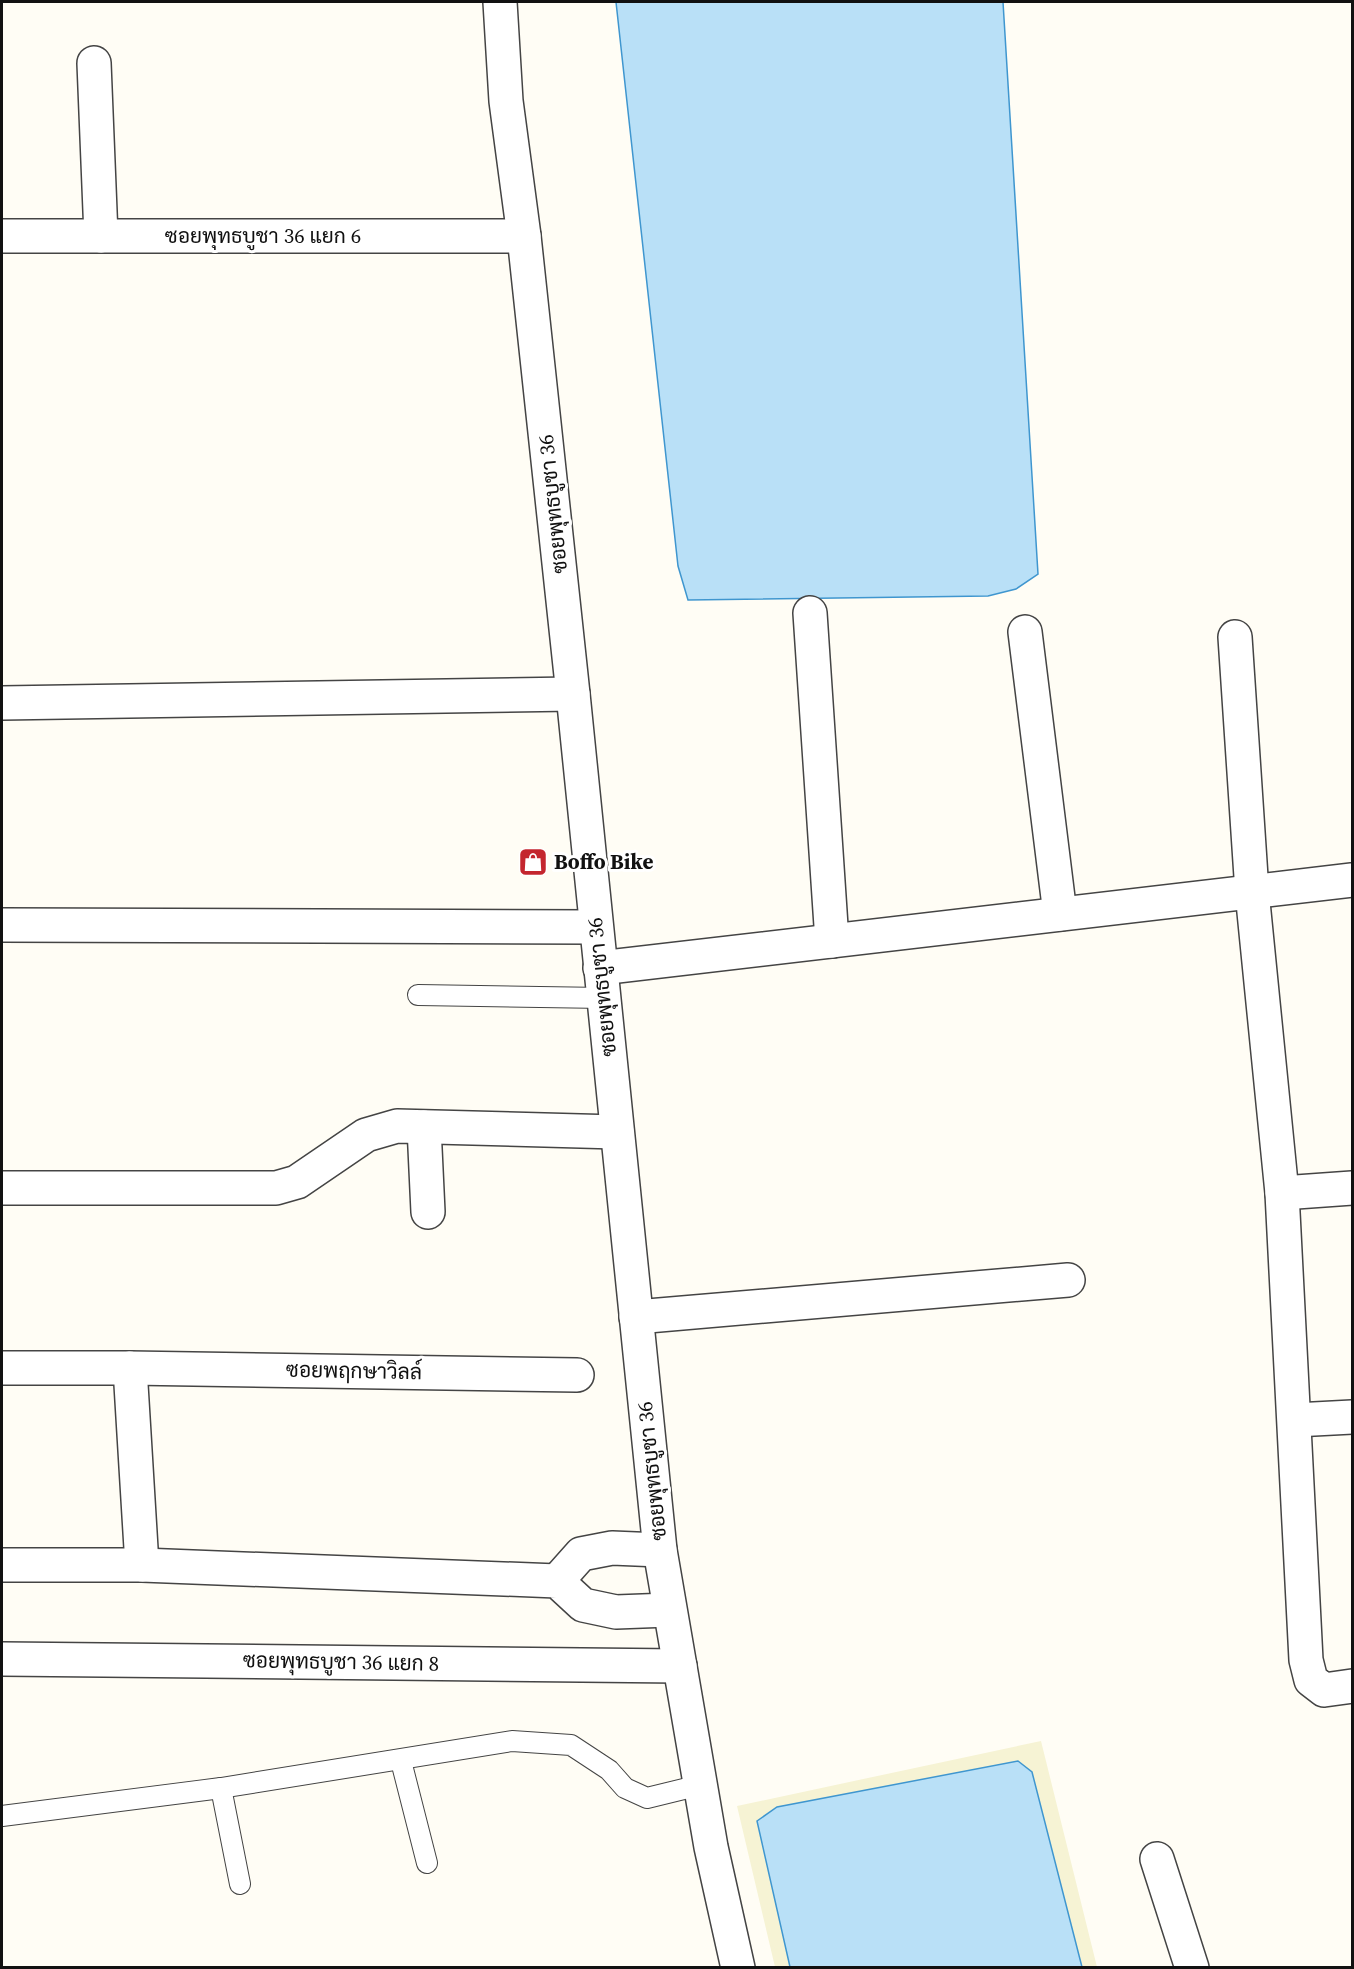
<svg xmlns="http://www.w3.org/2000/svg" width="1354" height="1969" font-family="'Source Serif 4',Sarabun,serif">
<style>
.farmland{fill:#f6f3d4}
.water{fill:#b9e0f7;stroke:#3f96cf;stroke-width:1.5}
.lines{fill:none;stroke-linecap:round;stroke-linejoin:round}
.service-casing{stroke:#444;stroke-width:22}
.minor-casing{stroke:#444;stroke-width:36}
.tertiary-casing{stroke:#444;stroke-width:36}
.service{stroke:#fff;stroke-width:20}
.minor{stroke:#fff;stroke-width:33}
.tertiary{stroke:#fff;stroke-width:33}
.labels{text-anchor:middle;stroke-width:6;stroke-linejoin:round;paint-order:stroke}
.street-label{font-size:21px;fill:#111;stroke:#fff}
.poi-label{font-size:21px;font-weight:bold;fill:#111;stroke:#fff;text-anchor:start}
</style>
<rect width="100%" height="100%" fill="#fffdf5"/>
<path class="farmland" d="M1041,1741L1097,1967H1082L1032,1772L1018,1761L777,1807L757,1821L790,1967H775L737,1806Z"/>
<g class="water">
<path d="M616,2H1003L1038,574L1016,589L988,596L688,600L678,566Z"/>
<path d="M1018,1761L1032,1772L1082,1967H790L757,1821L777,1807Z"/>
</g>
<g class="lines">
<g class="service-casing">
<g id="service">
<path d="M418,995L604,998"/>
<path d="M401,1761L427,1863"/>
<path d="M221,1788L240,1884"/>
<path d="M2,1816L221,1788L512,1741L571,1745L609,1770L625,1788L647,1798L700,1785"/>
</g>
</g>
<g class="minor-casing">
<g id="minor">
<path d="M94,63L101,236"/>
<path d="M2,236H524"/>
<path d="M810,613L832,941"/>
<path d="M1025,632L1060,914"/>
<path d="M1235,637L1252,892L1282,1193L1306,1660L1311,1680L1324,1690L1352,1686"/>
<path d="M2,703L573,694"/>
<path d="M2,925L596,927"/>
<path d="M600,968L1352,880"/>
<path d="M424,1127L428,1212"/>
<path d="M2,1188H276L297,1182L366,1135L397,1126L617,1132"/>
<path d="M1282,1193L1352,1188"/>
<path d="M636,1317L1068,1280"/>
<path d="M2,1368H130L577,1375"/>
<path d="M130,1368L142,1565"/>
<path d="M1295,1420L1352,1417"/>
<path d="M2,1565H142L557,1581L583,1605L616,1612L669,1610"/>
<path d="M557,1581L581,1554L612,1548L660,1550"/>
<path d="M2,1659L680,1666"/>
<path d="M1157,1859L1192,1968"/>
</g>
</g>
<g class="tertiary-casing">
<path id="tertiary" d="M500,2L506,101L524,236L573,694L660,1550L711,1847L738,1968"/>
</g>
<use href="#service" class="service"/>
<use href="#minor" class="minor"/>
<use href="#tertiary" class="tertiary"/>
</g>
<defs>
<g id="shop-square" transform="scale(1.5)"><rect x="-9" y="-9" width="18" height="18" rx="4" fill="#c4262e" stroke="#fff"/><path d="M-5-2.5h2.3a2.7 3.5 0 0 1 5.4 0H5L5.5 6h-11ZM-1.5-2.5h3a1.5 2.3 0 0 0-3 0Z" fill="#fff"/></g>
</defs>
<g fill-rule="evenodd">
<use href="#shop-square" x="533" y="862"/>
</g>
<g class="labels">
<g class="street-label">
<text x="263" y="243">ซอยพุทธบูชา 36 แยก 6</text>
<text transform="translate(553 504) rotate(-96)" y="7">ซอยพุทธบูชา 36</text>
<text transform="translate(602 987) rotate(-96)" y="7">ซอยพุทธบูชา 36</text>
<text transform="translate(354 1371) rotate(1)" y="7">ซอยพฤกษาวิลล์</text>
<text transform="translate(652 1471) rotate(-96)" y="7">ซอยพุทธบูชา 36</text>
<text transform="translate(341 1662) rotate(1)" y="7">ซอยพุทธบูชา 36 แยก 8</text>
</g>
<g class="poi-label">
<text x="554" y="869">Boffo Bike</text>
</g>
</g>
<rect width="1354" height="1969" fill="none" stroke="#111111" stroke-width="6"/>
</svg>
